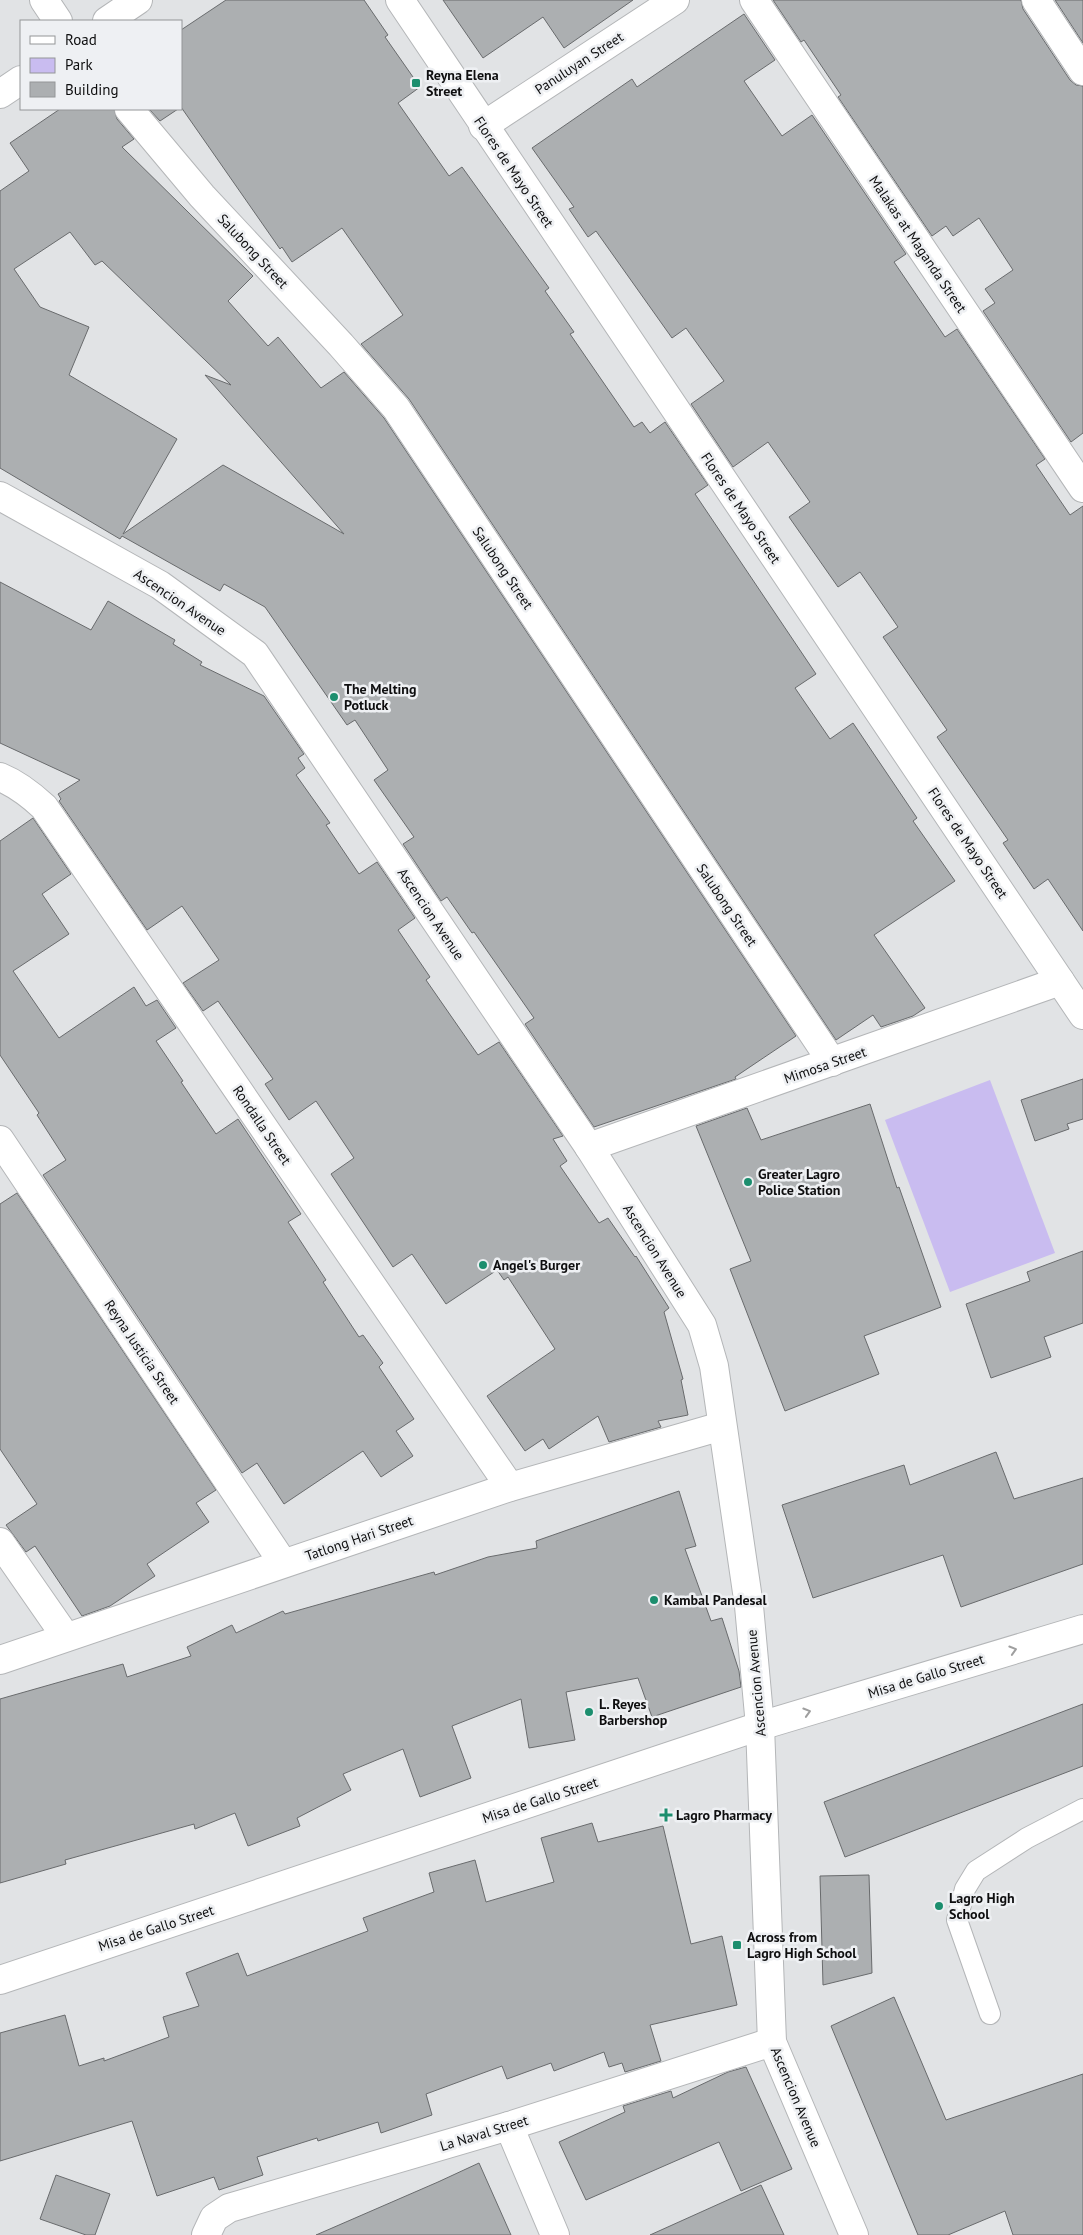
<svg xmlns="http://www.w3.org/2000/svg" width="1083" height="2235" font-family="'PT Sans',sans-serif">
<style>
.green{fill:#c9bcf0}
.building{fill:#acafb1;stroke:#696b6d;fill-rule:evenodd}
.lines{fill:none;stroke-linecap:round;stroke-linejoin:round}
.service-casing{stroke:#b4b6b8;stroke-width:22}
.minor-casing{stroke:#b4b6b8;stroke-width:30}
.tertiary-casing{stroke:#b4b6b8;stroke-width:30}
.service{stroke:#fff;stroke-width:20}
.minor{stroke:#fff;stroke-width:28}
.tertiary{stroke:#fff;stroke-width:28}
.oneway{stroke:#9f9f9f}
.poi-dot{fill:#1c8e6e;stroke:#eef0f3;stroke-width:2}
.labels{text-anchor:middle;stroke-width:5;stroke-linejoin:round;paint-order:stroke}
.street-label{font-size:14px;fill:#0e0e0f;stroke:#eef0f3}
.poi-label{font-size:14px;font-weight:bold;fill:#0e0e0f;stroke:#eef0f3;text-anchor:start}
</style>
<rect width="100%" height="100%" fill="#e1e3e5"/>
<path class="green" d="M990,1080L1055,1253L950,1292L885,1120Z"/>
<g class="building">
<path d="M226,0H364L388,35L385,37L420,87L398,103L449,176L462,167L549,288L545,291L574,332L570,334L634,427L642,422L650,433L665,422L708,485L695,494L816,674L795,688L830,739L853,723L917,818L913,821L955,881L874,935L925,1008L913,1016L881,1027L873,1015L836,1040L409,399L361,344L403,315L342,228L292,262L282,247L280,249L181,107V30Z"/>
<path d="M443,0H633L564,48L543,17L483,58Z"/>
<path d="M773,0H1021L1023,9L1070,80L1076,85L1083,86V433L1071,442L983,311L995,303L985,289L1013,270L979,218L953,236L946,226L932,236L838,97L841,95L804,40L801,42Z"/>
<path d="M1055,0H1083V43Z"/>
<path d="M744,14L775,60L744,81L782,136L812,115L906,254L894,262L945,337L957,329L1045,459L1036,465L1070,515L1083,506V931L1048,879L1034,889L1003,843L1008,840L937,737L947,730L883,637L898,627L860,572L838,587L789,517L810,502L768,442L733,467L691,404L724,381L686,328L672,338L596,231L588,237L569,209L574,207L532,148L632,79L637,87Z"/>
<path d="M60,109H114L117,119L134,139L122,147L253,276L228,301L268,346L278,337L321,388L344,372L384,418L796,1036L735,1077L736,1079L594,1127L525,1024L534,1018L474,932L472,933L447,897L441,901L403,844L414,837L374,780L388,770L355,720L347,725L265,607L224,584L220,591L122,536L120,539L0,468V191L29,171L10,143ZM70,232L95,265L102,261L231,385L205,375L344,534L223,465L123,534L177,439L69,375L89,327L40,307L14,269Z"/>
<path d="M149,109H178L160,121Z"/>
<path d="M0,582L91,630L108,601L175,640L173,644L202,662L200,665L264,696L304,754L298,758L305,768L296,775L330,823L326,825L359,874L377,862L415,918L398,930L430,977L426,980L478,1055L499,1042L563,1136L553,1139L567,1161L560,1166L599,1223L608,1218L635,1257L636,1256L669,1308L664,1312L683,1379L681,1380L688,1415L658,1421L661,1427L609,1442L598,1416L549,1449L543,1439L525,1451L487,1396L555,1349L508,1277L504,1280L497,1270L446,1304L412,1254L393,1267L331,1174L354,1158L316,1101L289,1120L265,1084L273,1079L218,1001L203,1011L183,983L219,960L182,906L147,930L59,801L61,799L58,794L80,780L0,743Z"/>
<path d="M33,818L71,874L42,894L69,934L13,971L59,1038L134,987L146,1006L157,1000L176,1028L156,1041L183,1081L181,1082L216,1134L238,1119L301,1214L288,1222L326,1280L323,1282L359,1337L363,1335L383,1363L379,1367L414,1419L396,1431L413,1456L381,1477L363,1451L284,1504L257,1463L242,1473L43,1175L66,1160L37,1115L39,1113L0,1055V841Z"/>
<path d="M1083,1079V1119L1067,1124L1069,1129L1035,1141L1021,1100Z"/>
<path d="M870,1104L897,1188L899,1187L941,1307L864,1336L879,1374L785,1411L730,1269L751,1261L696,1126L747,1108L761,1140Z"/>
<path d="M17,1193L216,1490L196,1503L209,1522L147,1564L155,1576L110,1606L82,1616L35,1546L26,1552L6,1525L37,1504L0,1449V1204Z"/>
<path d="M1083,1251V1323L1044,1337L1051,1357L991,1378L966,1304L1030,1281L1027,1272Z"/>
<path d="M996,1452L1014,1499L1083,1478V1564L961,1607L943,1555L813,1598L782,1505L904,1465L910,1485Z"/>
<path d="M679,1491L696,1546L685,1549L711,1621L722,1618L739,1671L741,1687L652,1717L638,1678L566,1692L575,1740L529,1748L521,1699L452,1726L471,1778L420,1797L403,1749L343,1774L351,1790L297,1818L300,1826L248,1846L235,1813L195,1829L194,1824L65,1860L66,1864L0,1883V1699L123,1664L127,1677L191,1656L187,1647L232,1625L236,1633L283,1611L285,1614L434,1572L435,1575L488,1557L537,1548L536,1541Z"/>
<path d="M1083,1704V1766L845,1857L824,1802Z"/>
<path d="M592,1823L598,1842L663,1826L691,1944L722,1936L737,2005L650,2025L661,2061L625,2072L622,2063L609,2067L604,2052L554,2071L551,2063L507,2079L502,2066L426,2094L432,2115L381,2133L378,2122L318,2141L317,2138L257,2157L263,2175L219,2190L214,2177L157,2196L132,2121L0,2161V2033L65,2015L79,2066L104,2058V2061L169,2037L163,2017L199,2006L186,1973L238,1953L247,1976L368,1931L363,1918L434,1892L429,1873L475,1860L486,1902L554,1882L541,1838Z"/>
<path d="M869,1875L872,1973L823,1985L820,1876Z"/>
<path d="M894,1997L946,2120L1083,2074V2235H1013L1005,2211L948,2235H918L831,2026Z"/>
<path d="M746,2067L792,2169L741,2191L719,2142L586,2200L559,2142L625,2112L623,2106L671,2091L673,2098L728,2072Z"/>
<path d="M479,2163L511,2235H316L438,2182Z"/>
<path d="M56,2175L110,2194L95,2235H86L40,2219Z"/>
<path d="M761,2185L784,2235H650Z"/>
</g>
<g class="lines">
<g class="service-casing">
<path id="service" d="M990,2014L957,1920L965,1889L976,1871L1027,1838L1083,1809"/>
</g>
<g class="minor-casing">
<g id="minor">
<path d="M44,0L58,21"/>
<path d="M754,0L1083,488"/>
<path d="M1036,0L1083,71"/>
<path d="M107,21L138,0"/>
<path d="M0,94L21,80"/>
<path d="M129,109L202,196L341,345L396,408L832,1062"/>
<path d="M483,126L675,0"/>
<path d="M0,777C17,784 30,794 44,807L510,1487"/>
<path d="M0,1140L283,1563"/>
<path d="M589,1147L1060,981"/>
<path d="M0,1542L66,1637"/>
<path d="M0,1660L510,1487L722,1426"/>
<path d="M0,1980L760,1726L1083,1629"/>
<path d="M509,2126L555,2235"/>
<path d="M206,2235L214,2218L229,2208L509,2126L772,2042"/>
</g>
</g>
<g class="tertiary-casing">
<g id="tertiary">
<path d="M400,0L1083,1015"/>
<path d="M0,496L160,585L255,654L589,1147L702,1325L714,1366L749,1606L760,1726L772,2042L854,2235"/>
</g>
</g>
<use href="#service" class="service"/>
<use href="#minor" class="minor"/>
<use href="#tertiary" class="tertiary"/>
</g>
<defs><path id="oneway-chevron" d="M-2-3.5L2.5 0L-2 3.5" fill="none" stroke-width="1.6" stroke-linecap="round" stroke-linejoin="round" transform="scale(1.25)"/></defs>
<g class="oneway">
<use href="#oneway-chevron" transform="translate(1013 1650) rotate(-17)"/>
<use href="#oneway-chevron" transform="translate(807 1712) rotate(-17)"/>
</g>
<g class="poi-dot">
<rect x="411" y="78" width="10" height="10" rx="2.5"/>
<circle cx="334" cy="697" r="5"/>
<circle cx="748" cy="1182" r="5"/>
<circle cx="483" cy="1265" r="5"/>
<circle cx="654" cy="1600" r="5"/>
<circle cx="589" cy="1712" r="5"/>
<path d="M663.5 1807.5h5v5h5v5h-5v5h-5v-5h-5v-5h5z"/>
<circle cx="939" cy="1906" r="5"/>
<rect x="732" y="1940" width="10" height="10" rx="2.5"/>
</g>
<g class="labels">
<g class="street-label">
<text transform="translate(579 63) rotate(-33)" y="5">Panuluyan Street</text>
<text transform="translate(514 172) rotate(56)" y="5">Flores de Mayo Street</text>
<text transform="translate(918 244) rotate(56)" y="5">Malakas at Maganda Street</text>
<text transform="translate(253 251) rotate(47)" y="5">Salubong Street</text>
<text transform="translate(741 508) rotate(56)" y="5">Flores de Mayo Street</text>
<text transform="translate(503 568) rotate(56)" y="5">Salubong Street</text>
<text transform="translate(180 602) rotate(34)" y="5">Ascencion Avenue</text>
<text transform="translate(968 843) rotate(56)" y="5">Flores de Mayo Street</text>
<text transform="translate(727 905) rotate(56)" y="5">Salubong Street</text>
<text transform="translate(431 914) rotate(56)" y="5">Ascencion Avenue</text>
<text transform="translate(825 1065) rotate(-19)" y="5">Mimosa Street</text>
<text transform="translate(262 1125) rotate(56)" y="5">Rondalla Street</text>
<text transform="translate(655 1251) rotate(58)" y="5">Ascencion Avenue</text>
<text transform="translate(142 1352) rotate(56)" y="5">Reyna Justicia Street</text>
<text transform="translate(359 1538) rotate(-19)" y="5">Tatlong Hari Street</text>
<text transform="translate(926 1676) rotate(-17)" y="5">Misa de Gallo Street</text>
<text transform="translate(756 1683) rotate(-95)" y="5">Ascencion Avenue</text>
<text transform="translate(540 1800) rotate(-18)" y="5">Misa de Gallo Street</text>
<text transform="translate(156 1928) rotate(-18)" y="5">Misa de Gallo Street</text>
<text transform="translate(796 2097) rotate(67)" y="5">Ascencion Avenue</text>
<text transform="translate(484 2133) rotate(-17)" y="5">La Naval Street</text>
</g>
<g class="poi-label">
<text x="426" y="80">Reyna Elena<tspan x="426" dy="16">Street</tspan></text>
<text x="344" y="694">The Melting<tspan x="344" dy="16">Potluck</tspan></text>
<text x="758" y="1179">Greater Lagro<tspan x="758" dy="16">Police Station</tspan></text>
<text x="493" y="1270">Angel's Burger</text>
<text x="664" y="1605">Kambal Pandesal</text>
<text x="599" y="1709">L. Reyes<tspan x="599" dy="16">Barbershop</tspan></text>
<text x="676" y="1820">Lagro Pharmacy</text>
<text x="949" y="1903">Lagro High<tspan x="949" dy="16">School</tspan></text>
<text x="747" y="1942">Across from<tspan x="747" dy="16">Lagro High School</tspan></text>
</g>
</g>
<rect x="20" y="20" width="162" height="90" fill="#eef0f3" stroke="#949698"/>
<rect x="30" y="36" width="25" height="8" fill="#ffffff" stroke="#949698"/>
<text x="65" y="45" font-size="15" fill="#0e0e0f">Road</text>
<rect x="30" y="58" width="25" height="15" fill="#c9bcf0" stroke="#949698"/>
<text x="65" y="70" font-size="15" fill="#0e0e0f">Park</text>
<rect x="30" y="82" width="25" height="15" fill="#acafb1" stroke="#949698"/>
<text x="65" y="95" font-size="15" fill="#0e0e0f">Building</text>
</svg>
